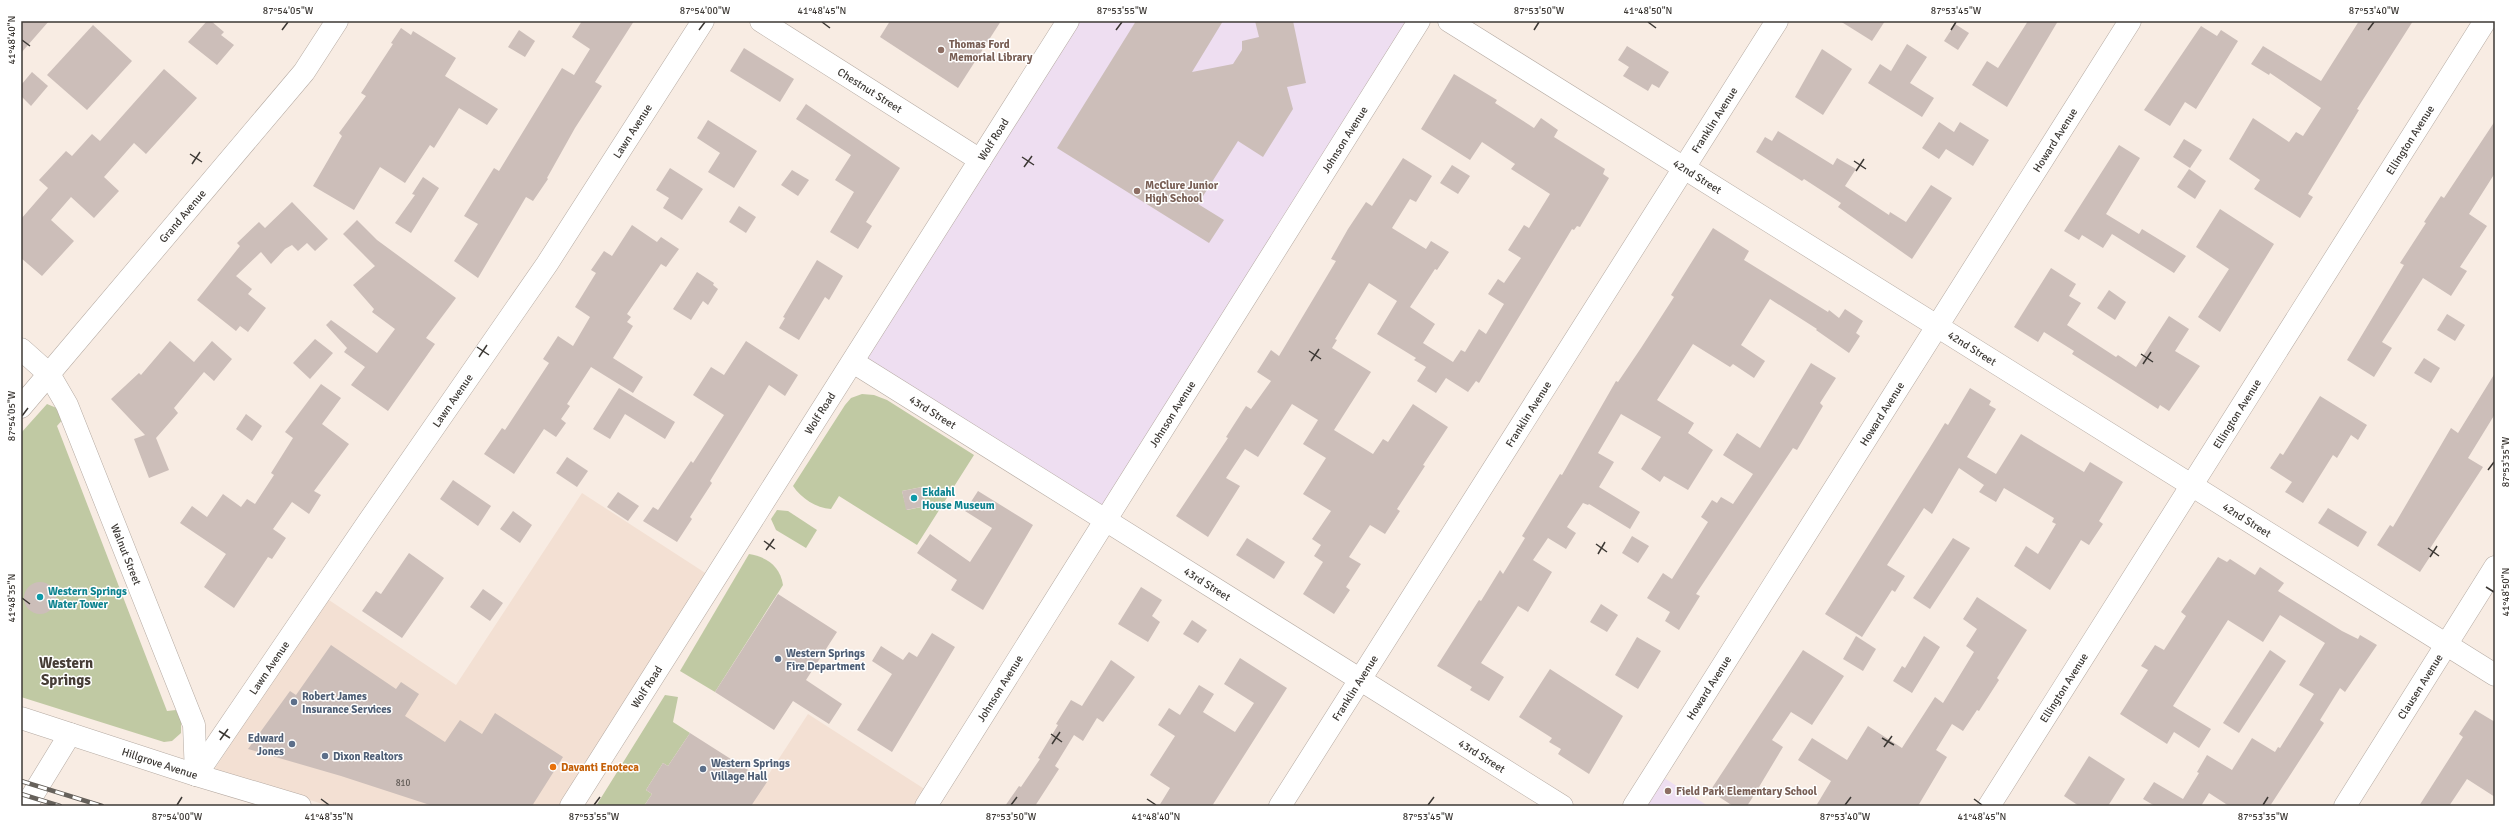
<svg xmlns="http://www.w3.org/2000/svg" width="2516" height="827" font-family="Signika,sans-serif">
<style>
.built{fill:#f3e0d3}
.education{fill:#eedef1}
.green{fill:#c0c9a3;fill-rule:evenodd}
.building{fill:#ccbeb9}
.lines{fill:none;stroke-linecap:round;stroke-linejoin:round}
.minor-casing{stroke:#b5aaa2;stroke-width:23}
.secondary-casing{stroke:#b5aaa2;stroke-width:23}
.minor{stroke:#fff;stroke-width:22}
.secondary{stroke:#fff;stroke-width:22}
.rail-casing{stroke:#66615b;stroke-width:4.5}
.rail{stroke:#fff;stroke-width:3;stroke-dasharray:9;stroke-linecap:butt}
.ticks{fill:none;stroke:#3c3834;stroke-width:1.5}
.education-dot{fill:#8d6e63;stroke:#fff;stroke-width:1.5}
.culture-dot{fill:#0f9aa8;stroke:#fff;stroke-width:1.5}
.service-dot{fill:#5c6f8a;stroke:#fff;stroke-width:1.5}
.food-dot{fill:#e8710a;stroke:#fff;stroke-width:1.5}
.labels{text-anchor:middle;stroke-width:3;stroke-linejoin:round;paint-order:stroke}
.number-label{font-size:9px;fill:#605a55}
.education-label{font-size:11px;font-weight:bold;fill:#785e54;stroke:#fff;text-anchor:start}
.street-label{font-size:11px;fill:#3c3834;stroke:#fff}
.culture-label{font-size:11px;font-weight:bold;fill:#0d838f;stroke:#fff;text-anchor:start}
.service-label{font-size:11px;font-weight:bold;fill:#4e5e75;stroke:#fff;text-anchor:start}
.food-label{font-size:11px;font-weight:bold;fill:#c56008;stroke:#fff;text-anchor:start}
.district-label{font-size:15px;font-weight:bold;fill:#463d36;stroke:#fff}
.neatline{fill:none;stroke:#3c3834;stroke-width:1.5}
.ticks-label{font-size:10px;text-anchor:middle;fill:#3c3834}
</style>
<rect width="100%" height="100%" fill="#f8ece3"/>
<g class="built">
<path d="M582,493L710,576L565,806H329L214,770L326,598L456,685Z"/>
<path d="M808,714L926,790L916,806H748Z"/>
</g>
<g class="education">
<path d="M1076,21H1413L1103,514L861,360Z"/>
<path d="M1661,776L1708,806H1642Z"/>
</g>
<g class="green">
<path d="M862,394L874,395L887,400L974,455L917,545L839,496L831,509C816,508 801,498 793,486L845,405L851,398ZM922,487L926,506L907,510L902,491Z"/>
<path d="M47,404L59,409L64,418L57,426L167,711L176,710L181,720V733L172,741L164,742L21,697V433Z"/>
<path d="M777,510L788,511L817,530L806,548L776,530L771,519Z"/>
<path d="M749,554C767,557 780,566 783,585L715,692L680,671Z"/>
<path d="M665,695L678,697L673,722L690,733L668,766L663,763L646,790L652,794L644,806H596Z"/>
</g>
<g class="building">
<path d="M21,21H49L21,53Z"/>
<path d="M207,21H211L224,32L221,35L234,45L217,65L188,42Z"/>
<path d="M582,21H634L595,82L602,86L575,128L547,178L548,179L533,201L526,197L478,278L454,261L478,224L464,216L494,168L499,171L562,68L574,75L590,49L572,37Z"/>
<path d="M890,21H1001L958,88L880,37Z"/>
<path d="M1136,21H1223L1192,72L1233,64L1242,50V41L1259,37L1255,21H1293L1306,83L1287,87L1293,109L1263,157L1238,141L1198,204L1224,220L1209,243L1057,148Z"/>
<path d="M1840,21H1885L1872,41Z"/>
<path d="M2028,21H2058L2007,107L1972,85L1987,61L1998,68Z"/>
<path d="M2359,21H2413L2357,109L2359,110L2308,194L2313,197L2300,218L2254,189L2260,180L2229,159L2253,118L2289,142L2296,132L2303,136L2321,108L2270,73L2269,75L2251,64L2263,46L2321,81Z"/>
<path d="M1955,24L1969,33L1958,50L1944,41Z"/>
<path d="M93,25L132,61L87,110L47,75Z"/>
<path d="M2201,26L2217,36L2221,30L2238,41L2196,109L2185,102L2170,126L2144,110Z"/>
<path d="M401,28L411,35L413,31L456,58L445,76L498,109L487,125L459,108L434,148L430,145L405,183L380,167L354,210L313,186L342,136L339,133L366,96L361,93L393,44L391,43Z"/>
<path d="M519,30L535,41L525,57L508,47Z"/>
<path d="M1907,44L1927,57L1910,83L1934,98L1922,117L1868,83L1880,64L1891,71Z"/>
<path d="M1627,46L1669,72L1659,88L1652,84L1648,91L1623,76L1629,67L1618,60Z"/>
<path d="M744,48L794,79L780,102L730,71Z"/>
<path d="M1822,49L1852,69L1823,115L1795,97Z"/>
<path d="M164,69L197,98L146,154L134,143L104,177L119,191L94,218L71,197L51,220L74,241L42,276L21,258V219L48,188L39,180L66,151L72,156L92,134L100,141Z"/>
<path d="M32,72L48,86L31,106L21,96V85Z"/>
<path d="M1454,74L1497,100L1495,103L1534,128L1541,118L1558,130L1554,137L1605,169L1603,174L1609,178L1580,227L1577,226L1574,230L1572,229L1479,383L1476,381L1468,392L1446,378L1436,393L1417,381L1426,367L1414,360L1416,358L1377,334L1397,301L1369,283L1335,339L1337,340L1332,348L1371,372L1334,430L1373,454L1383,439L1388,442L1413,404L1448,427L1423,465L1425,466L1397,509L1400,511L1385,534L1370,525L1349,557L1361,564L1346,587L1350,590L1334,614L1303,594L1323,562L1314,556L1321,545L1312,539L1331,511L1303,494L1326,458L1303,444L1318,420L1292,404L1258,457L1245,449L1226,478L1240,486L1208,537L1176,516L1228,438L1226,437L1246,406L1251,409L1271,381L1257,372L1271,350L1279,356L1336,261L1331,259L1348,229L1366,202L1372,206L1403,158L1432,176L1416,202L1410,199L1392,228L1426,249L1431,241L1449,252L1437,270L1435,269L1410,307L1435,324L1423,343L1453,362L1461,350L1465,352L1479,329L1486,334L1504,304L1488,294L1498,279L1504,283L1521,258L1508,250L1524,225L1529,228L1550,194L1511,169L1515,164L1482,142L1470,160L1421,129Z"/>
<path d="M806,104L900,168L866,222L872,226L858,249L830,232L854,192L835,180L851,155L796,119Z"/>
<path d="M708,120L757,151L734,188L708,172L720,153L697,138Z"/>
<path d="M2495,121V173L2469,214L2487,226L2460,267L2467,271L2451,296L2423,278L2382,342L2392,348L2374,377L2347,360L2404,265L2400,263L2426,223L2424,222L2441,196L2444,198Z"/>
<path d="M1939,122L1954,132L1960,122L1989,140L1973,166L1946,149L1939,159L1922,148Z"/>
<path d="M1778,131L1833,165L1837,158L1856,169L1845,186L1889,215L1890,212L1906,222L1931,185L1952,198L1912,259L1838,207L1841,203L1804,179L1802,181L1756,152L1765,137L1772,141Z"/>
<path d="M2184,139L2202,150L2190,168L2173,157Z"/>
<path d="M2119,145L2140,158L2106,214L2139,234L2142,229L2186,256L2174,273L2112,234L2103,248L2082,235L2079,240L2064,231Z"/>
<path d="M1452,165L1470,176L1458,194L1440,183Z"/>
<path d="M670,168L703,189L682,220L663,208L669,198L656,190Z"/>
<path d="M2189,169L2206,181L2195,199L2177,187Z"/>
<path d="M792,170L809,180L798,196L781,185Z"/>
<path d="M423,177L439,188L411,233L395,223L415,195L412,194Z"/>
<path d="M292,202L328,239L315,251L307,243L298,251L292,245L285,249L271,264L261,252L236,276L252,289L248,294L266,308L248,332L240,326L236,331L197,300L240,246L237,243L259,222L265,228Z"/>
<path d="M739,206L756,217L746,233L729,222Z"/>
<path d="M2220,209L2274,244L2220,332L2198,317L2229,269L2196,247Z"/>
<path d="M357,220L377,240L456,298L426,338L435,344L388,411L351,385L365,367L344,352L347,348L326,325L331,320L377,353L395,329L372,312L374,309L353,285L375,266L343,234Z"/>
<path d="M632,225L657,242L661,237L679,249L666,267L661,264L627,314L631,317L627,322L633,326L613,358L643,377L633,393L591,367L567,404L570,406L561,419L566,423L556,437L544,429L514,474L484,454L502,428L505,430L549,363L543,359L558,336L573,346L590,317L575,307L596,273L591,270L604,251L612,256Z"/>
<path d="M1713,228L1749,251L1744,260L1828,312L1829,310L1839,318L1845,309L1863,321L1856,333L1860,336L1849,353L1816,330L1817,329L1770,299L1741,345L1765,361L1754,378L1733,364L1730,367L1693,344L1657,400L1694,423L1688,433L1713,450L1688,490L1664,476L1660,482L1641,469L1661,437L1621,414L1598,453L1614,462L1599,487L1640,512L1630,529L1589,504L1588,505L1583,503L1567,527L1576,533L1566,549L1548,538L1533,560L1552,572L1528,612L1518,606L1481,663L1504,677L1489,701L1470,690L1472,687L1437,666L1479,600L1481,601L1500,570L1503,574L1525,538L1522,536L1560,474L1562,475L1616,381L1618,382L1641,348L1674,297L1671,295Z"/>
<path d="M817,260L843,276L829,300L825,297L799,340L779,328L785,318L783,317Z"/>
<path d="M2051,268L2076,284L2069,296L2081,303L2067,325L2116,357L2118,355L2136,367L2169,316L2189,329L2175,351L2200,366L2169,411L2160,405L2158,409L2105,375L2072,354L2074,351L2044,332L2038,342L2014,327Z"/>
<path d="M697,272L714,283L713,285L718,289L708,305L703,301L691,320L673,309Z"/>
<path d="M2109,290L2126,302L2115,320L2097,308Z"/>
<path d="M2447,314L2465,325L2455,341L2437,330Z"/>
<path d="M315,339L333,353L310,379L293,363Z"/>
<path d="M170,341L194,362L212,341L232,359L214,381L204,372L174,408L178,413L156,438L169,470L149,478L134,439L145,435L111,399L139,373L141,375Z"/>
<path d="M746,341L798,375L785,396L769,385L710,481L712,483L690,517L692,519L677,542L643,521L653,507L658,510L691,461L693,463L724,415L693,395L711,367L724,375Z"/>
<path d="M2424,358L2440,368L2431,383L2414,373Z"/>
<path d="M1811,363L1836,378L1820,403L1823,406L1797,450L1793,448L1696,594L1700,596L1679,630L1665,621L1670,612L1647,598L1663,573L1672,579L1708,522L1701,517L1712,500L1717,503L1721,497L1733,504L1753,474L1723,455L1737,433L1760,448Z"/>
<path d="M2495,373V414L2468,458L2483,467L2429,550L2433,552L2420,572L2377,545L2390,525L2393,527L2451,428L2458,433Z"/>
<path d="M321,384L341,398L322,424L349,444L314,491L321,495L309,514L292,502L273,529L286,538L272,559L268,557L234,608L204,587L226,554L180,523L192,506L207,517L223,494L241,507L247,499L255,504L274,475L271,473L293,438L285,432Z"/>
<path d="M619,388L675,422L665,439L625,414L610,439L593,429Z"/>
<path d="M1970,388L1991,401L1989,405L1996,409L1967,457L1996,474L2021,434L2084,472L2090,462L2123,482L2099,521L2103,524L2089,545L2081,540L2050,590L2014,566L2026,546L2038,554L2056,524L2052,522L2054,518L2004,488L1996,502L1979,492L1984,485L1959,468L1932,514L1924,508L1887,565L1905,576L1895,592L1892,590L1862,637L1825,614L1929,449L1945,423L1948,425Z"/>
<path d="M2320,396L2367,425L2358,440L2351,435L2337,458L2333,455L2303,503L2285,492L2292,482L2270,468L2280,453L2283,455Z"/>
<path d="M246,414L262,426L252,441L236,429Z"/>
<path d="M567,457L588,471L577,487L556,473Z"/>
<path d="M453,480L491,506L478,526L440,499Z"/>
<path d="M922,487L926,506L906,510L902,491Z"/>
<path d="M978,491L1033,525L983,610L951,590L957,580L917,553L930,534L970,562L992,528L965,511Z"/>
<path d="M618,492L639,506L628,521L607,507Z"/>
<path d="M2328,508L2367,532L2358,547L2318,523Z"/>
<path d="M513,511L532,525L520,543L500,529Z"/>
<path d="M1632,536L1649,546L1638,563L1622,553Z"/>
<path d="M1247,538L1285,562L1274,579L1236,555Z"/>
<path d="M1953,538L1970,548L1930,609L1913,598Z"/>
<path d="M409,553L444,578L402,638L362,611L376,591L381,594Z"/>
<path d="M2218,557L2227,562L2230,559L2255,575L2260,567L2284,583L2278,591L2342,631L2358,639L2360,635L2377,645L2345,692L2340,688L2320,720L2324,723L2270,806H2229L2209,793L2201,806H2155L2143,799L2154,782L2183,799L2199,773L2197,772L2207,755L2232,770L2252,738L2275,752L2278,747L2280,748L2314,694L2299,685L2325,643L2280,615L2263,642L2228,620L2173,706L2211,729L2199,748L2174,732L2167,744L2120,714L2148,670L2141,666L2155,645L2164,650L2186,616L2181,612Z"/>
<circle cx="40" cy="598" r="16"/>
<path d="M1141,587L1162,600L1152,616L1160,622L1148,642L1118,624Z"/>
<path d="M483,589L503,603L490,621L470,607Z"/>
<path d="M778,594L837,632L806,680L842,704L829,724L793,701L774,730L715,692Z"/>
<path d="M1977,597L2027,630L1997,678L1999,680L1979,711L1977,710L1963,731L1952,724L1936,750L1947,757L1918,806H1816L1831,781L1798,760L1812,738L1847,760L1868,726L1902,748L1935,697L1943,703L1974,652L1966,646L1977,629L1963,619Z"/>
<path d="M1601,604L1618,615L1607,632L1590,622Z"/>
<path d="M1192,620L1207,630L1198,643L1183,634Z"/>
<path d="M932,633L955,647L892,752L857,730L892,674L872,661L881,646L903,660L909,652L917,657Z"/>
<path d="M1856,636L1876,649L1863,671L1843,659Z"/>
<path d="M1924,636L1940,647L1912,693L1893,681L1902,666L1905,668Z"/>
<path d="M1637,637L1661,651L1638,689L1615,675Z"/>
<path d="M331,645L396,689L401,682L419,694L405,716L445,742L460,720L482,734L495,713L563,757L532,806H433L341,776L248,749L290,691L296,695Z"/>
<path d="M1803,650L1844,676L1812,725L1791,712L1772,740L1783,747L1756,792L1747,806H1733L1710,791Z"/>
<path d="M2270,650L2286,661L2239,733L2223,723Z"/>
<path d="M1240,658L1287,688L1212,806H1159L1170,788L1150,775L1175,736L1158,725L1169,708L1180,715L1199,685L1214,694L1203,712L1235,732L1254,703L1224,684Z"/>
<path d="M1111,660L1135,677L1103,722L1097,718L1083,741L1074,735L1055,766L1059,769L1035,806H1005L1019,786L1021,787L1040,759L1038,758L1058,725L1056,724L1071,700L1082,706Z"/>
<path d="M1550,669L1623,716L1589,774L1558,754L1561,749L1549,742L1552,738L1519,717Z"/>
<path d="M2475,710L2495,722V797L2467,779L2449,806H2419L2463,737L2459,734Z"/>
<path d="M690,733L767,782L751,806H644L652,794L646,790L663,763L668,766Z"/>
<path d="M2089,756L2125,779L2108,806H2079L2064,796Z"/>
</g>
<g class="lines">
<g class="minor-casing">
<g id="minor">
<path id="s1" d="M761,21L980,160"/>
<path id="s2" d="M1449,21L2495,675"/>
<path id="s3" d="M21,349L49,374L67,405L194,725L196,775"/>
<path id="s4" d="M853,362L1562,806"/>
<path id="s5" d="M21,407L304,72L337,21"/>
<path id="s6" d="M21,718L196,775L300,806"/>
<path id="s7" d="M196,775L369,521L547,264L703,21"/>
<path d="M26,806L70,734"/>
<path id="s8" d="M926,806L1419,21"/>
<path id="s9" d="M1280,806L1777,21"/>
<path id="s10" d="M1634,806L2130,21"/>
<path id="s11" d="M1989,806L2485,21"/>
<path id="s12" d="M2345,806L2495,567"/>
</g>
</g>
<g class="secondary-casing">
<g id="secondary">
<path id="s13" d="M571,806L1068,21"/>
</g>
</g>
<use href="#minor" class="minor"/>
<use href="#secondary" class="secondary"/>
<g class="rail-casing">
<g id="rail">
<path d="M21,781L102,806"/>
<path d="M21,794L60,806"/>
</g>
</g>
<use href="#rail" class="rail"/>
</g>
<path class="ticks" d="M822,22L830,28M1648,22L1656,28M282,30L288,22M699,30L705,22M1116,30L1122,22M1534,30L1539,22M1951,30L1956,22M2368,30L2374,22M22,40L30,46M190,154L202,162M1022,157L1034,165M1854,161L1866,169M192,164L200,152M1024,167L1032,156M1856,171L1864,159M477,347L489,355M1309,351L1321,359M2141,354L2153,362M479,357L487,345M1311,361L1319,349M2143,364L2151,352M22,416L28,408M2488,470L2494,462M764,541L775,549M1596,544L1607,552M2428,548L2439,556M766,550L774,539M1598,554L1605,542M2430,557L2437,546M2486,587L2494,592M22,598L30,604M219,731L230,738M1051,734L1062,742M1882,738L1894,745M220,740L228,729M1052,744L1060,732M1884,747L1892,736M321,799L329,805M1147,799L1156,805M1974,799L1982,805M177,805L182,797M594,805L600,797M1011,805L1017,797M1428,805L1434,797M1845,805L1851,797M2263,805L2268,797"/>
<g class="education-dot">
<circle cx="941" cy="50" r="4"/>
<circle cx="1137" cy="191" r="4"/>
<circle cx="1668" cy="791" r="4"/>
</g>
<g class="culture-dot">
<circle cx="914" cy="498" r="4"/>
<circle cx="40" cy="597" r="4"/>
</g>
<g class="service-dot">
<circle cx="778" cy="659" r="4"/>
<circle cx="294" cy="702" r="4"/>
<circle cx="292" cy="744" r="4"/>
<circle cx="325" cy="756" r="4"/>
<circle cx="703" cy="769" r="4"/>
</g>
<circle class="food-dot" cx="553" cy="767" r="4"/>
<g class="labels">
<g class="number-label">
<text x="403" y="786">810</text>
</g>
<g class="education-label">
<text x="949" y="48">Thomas Ford<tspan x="949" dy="13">Memorial Library</tspan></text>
<text x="1145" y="189">McClure Junior<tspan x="1145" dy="13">High School</tspan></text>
<text x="1676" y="795">Field Park Elementary School</text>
</g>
<g class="street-label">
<text dy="4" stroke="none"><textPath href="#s1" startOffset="129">Chestnut Street</textPath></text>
<text dy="4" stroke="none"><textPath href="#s9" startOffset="812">Franklin Avenue</textPath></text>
<text dy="4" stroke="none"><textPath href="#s7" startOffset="778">Lawn Avenue</textPath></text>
<text dy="4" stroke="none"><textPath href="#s8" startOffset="787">Johnson Avenue</textPath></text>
<text dy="4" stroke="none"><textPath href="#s13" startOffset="789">Wolf Road</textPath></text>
<text dy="4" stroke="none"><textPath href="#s10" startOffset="788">Howard Avenue</textPath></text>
<text dy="4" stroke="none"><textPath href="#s11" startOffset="788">Ellington Avenue</textPath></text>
<text dy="4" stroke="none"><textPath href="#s2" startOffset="293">42nd Street</textPath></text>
<text dy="4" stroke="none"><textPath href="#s5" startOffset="250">Grand Avenue</textPath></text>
<text dy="4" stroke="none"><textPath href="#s2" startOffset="617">42nd Street</textPath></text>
<text dy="4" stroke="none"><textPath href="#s7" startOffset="454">Lawn Avenue</textPath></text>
<text dy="4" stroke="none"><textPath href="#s4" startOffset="94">43rd Street</textPath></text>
<text dy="4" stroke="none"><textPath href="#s13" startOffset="465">Wolf Road</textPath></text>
<text dy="4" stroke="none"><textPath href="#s8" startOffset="463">Johnson Avenue</textPath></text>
<text dy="4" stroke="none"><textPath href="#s9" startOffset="464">Franklin Avenue</textPath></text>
<text dy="4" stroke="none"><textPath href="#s10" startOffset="464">Howard Avenue</textPath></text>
<text dy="4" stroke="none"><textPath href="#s11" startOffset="464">Ellington Avenue</textPath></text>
<text dy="4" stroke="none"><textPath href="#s2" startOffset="941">42nd Street</textPath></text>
<text dy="4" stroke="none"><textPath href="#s3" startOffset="234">Walnut Street</textPath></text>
<text dy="4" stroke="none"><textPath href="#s4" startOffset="418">43rd Street</textPath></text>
<text dy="4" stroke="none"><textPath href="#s7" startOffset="130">Lawn Avenue</textPath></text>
<text dy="4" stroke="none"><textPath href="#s12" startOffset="141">Clausen Avenue</textPath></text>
<text dy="4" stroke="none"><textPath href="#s13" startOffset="141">Wolf Road</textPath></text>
<text dy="4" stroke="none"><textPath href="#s9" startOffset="140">Franklin Avenue</textPath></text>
<text dy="4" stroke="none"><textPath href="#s8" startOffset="139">Johnson Avenue</textPath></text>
<text dy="4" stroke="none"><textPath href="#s10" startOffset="140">Howard Avenue</textPath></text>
<text dy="4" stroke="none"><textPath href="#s11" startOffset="140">Ellington Avenue</textPath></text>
<text dy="4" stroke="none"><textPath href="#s4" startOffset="742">43rd Street</textPath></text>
<text dy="4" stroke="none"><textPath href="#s6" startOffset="146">Hillgrove Avenue</textPath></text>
</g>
<g class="culture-label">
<text x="922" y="496">Ekdahl<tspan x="922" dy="13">House Museum</tspan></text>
<text x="48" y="595">Western Springs<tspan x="48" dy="13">Water Tower</tspan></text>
</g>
<g class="service-label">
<text x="786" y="657">Western Springs<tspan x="786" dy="13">Fire Department</tspan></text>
<text x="302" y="700">Robert James<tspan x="302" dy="13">Insurance Services</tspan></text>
<text x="284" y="742" text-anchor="end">Edward<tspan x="284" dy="13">Jones</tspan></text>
<text x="333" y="760">Dixon Realtors</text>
<text x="711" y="767">Western Springs<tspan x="711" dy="13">Village Hall</tspan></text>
</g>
<g class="food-label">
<text x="561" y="771">Davanti Enoteca</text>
</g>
<g class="district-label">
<text x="66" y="668">Western<tspan x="66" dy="17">Springs</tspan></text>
</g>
</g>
<rect width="2516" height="827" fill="none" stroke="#ffffff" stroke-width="44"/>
<rect x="22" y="22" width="2472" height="783" class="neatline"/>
<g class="ticks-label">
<text x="288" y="14">87°54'05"W</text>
<text x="705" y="14">87°54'00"W</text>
<text x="822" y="14">41°48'45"N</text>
<text x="1122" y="14">87°53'55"W</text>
<text x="1539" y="14">87°53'50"W</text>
<text x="1648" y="14">41°48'50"N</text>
<text x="1956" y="14">87°53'45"W</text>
<text x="2374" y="14">87°53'40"W</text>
<text transform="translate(11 40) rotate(-90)" y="4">41°48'40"N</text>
<text transform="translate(11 416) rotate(-90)" y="4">87°54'05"W</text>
<text transform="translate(2505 462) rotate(-90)" y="4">87°53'35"W</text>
<text transform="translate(2505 592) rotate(-90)" y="4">41°48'50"N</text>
<text transform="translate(11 598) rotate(-90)" y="4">41°48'35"N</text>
<text x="177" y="820">87°54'00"W</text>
<text x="329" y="820">41°48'35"N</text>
<text x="594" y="820">87°53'55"W</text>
<text x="1011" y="820">87°53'50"W</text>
<text x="1156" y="820">41°48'40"N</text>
<text x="1428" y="820">87°53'45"W</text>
<text x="1845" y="820">87°53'40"W</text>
<text x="1982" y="820">41°48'45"N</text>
<text x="2263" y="820">87°53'35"W</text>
</g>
</svg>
